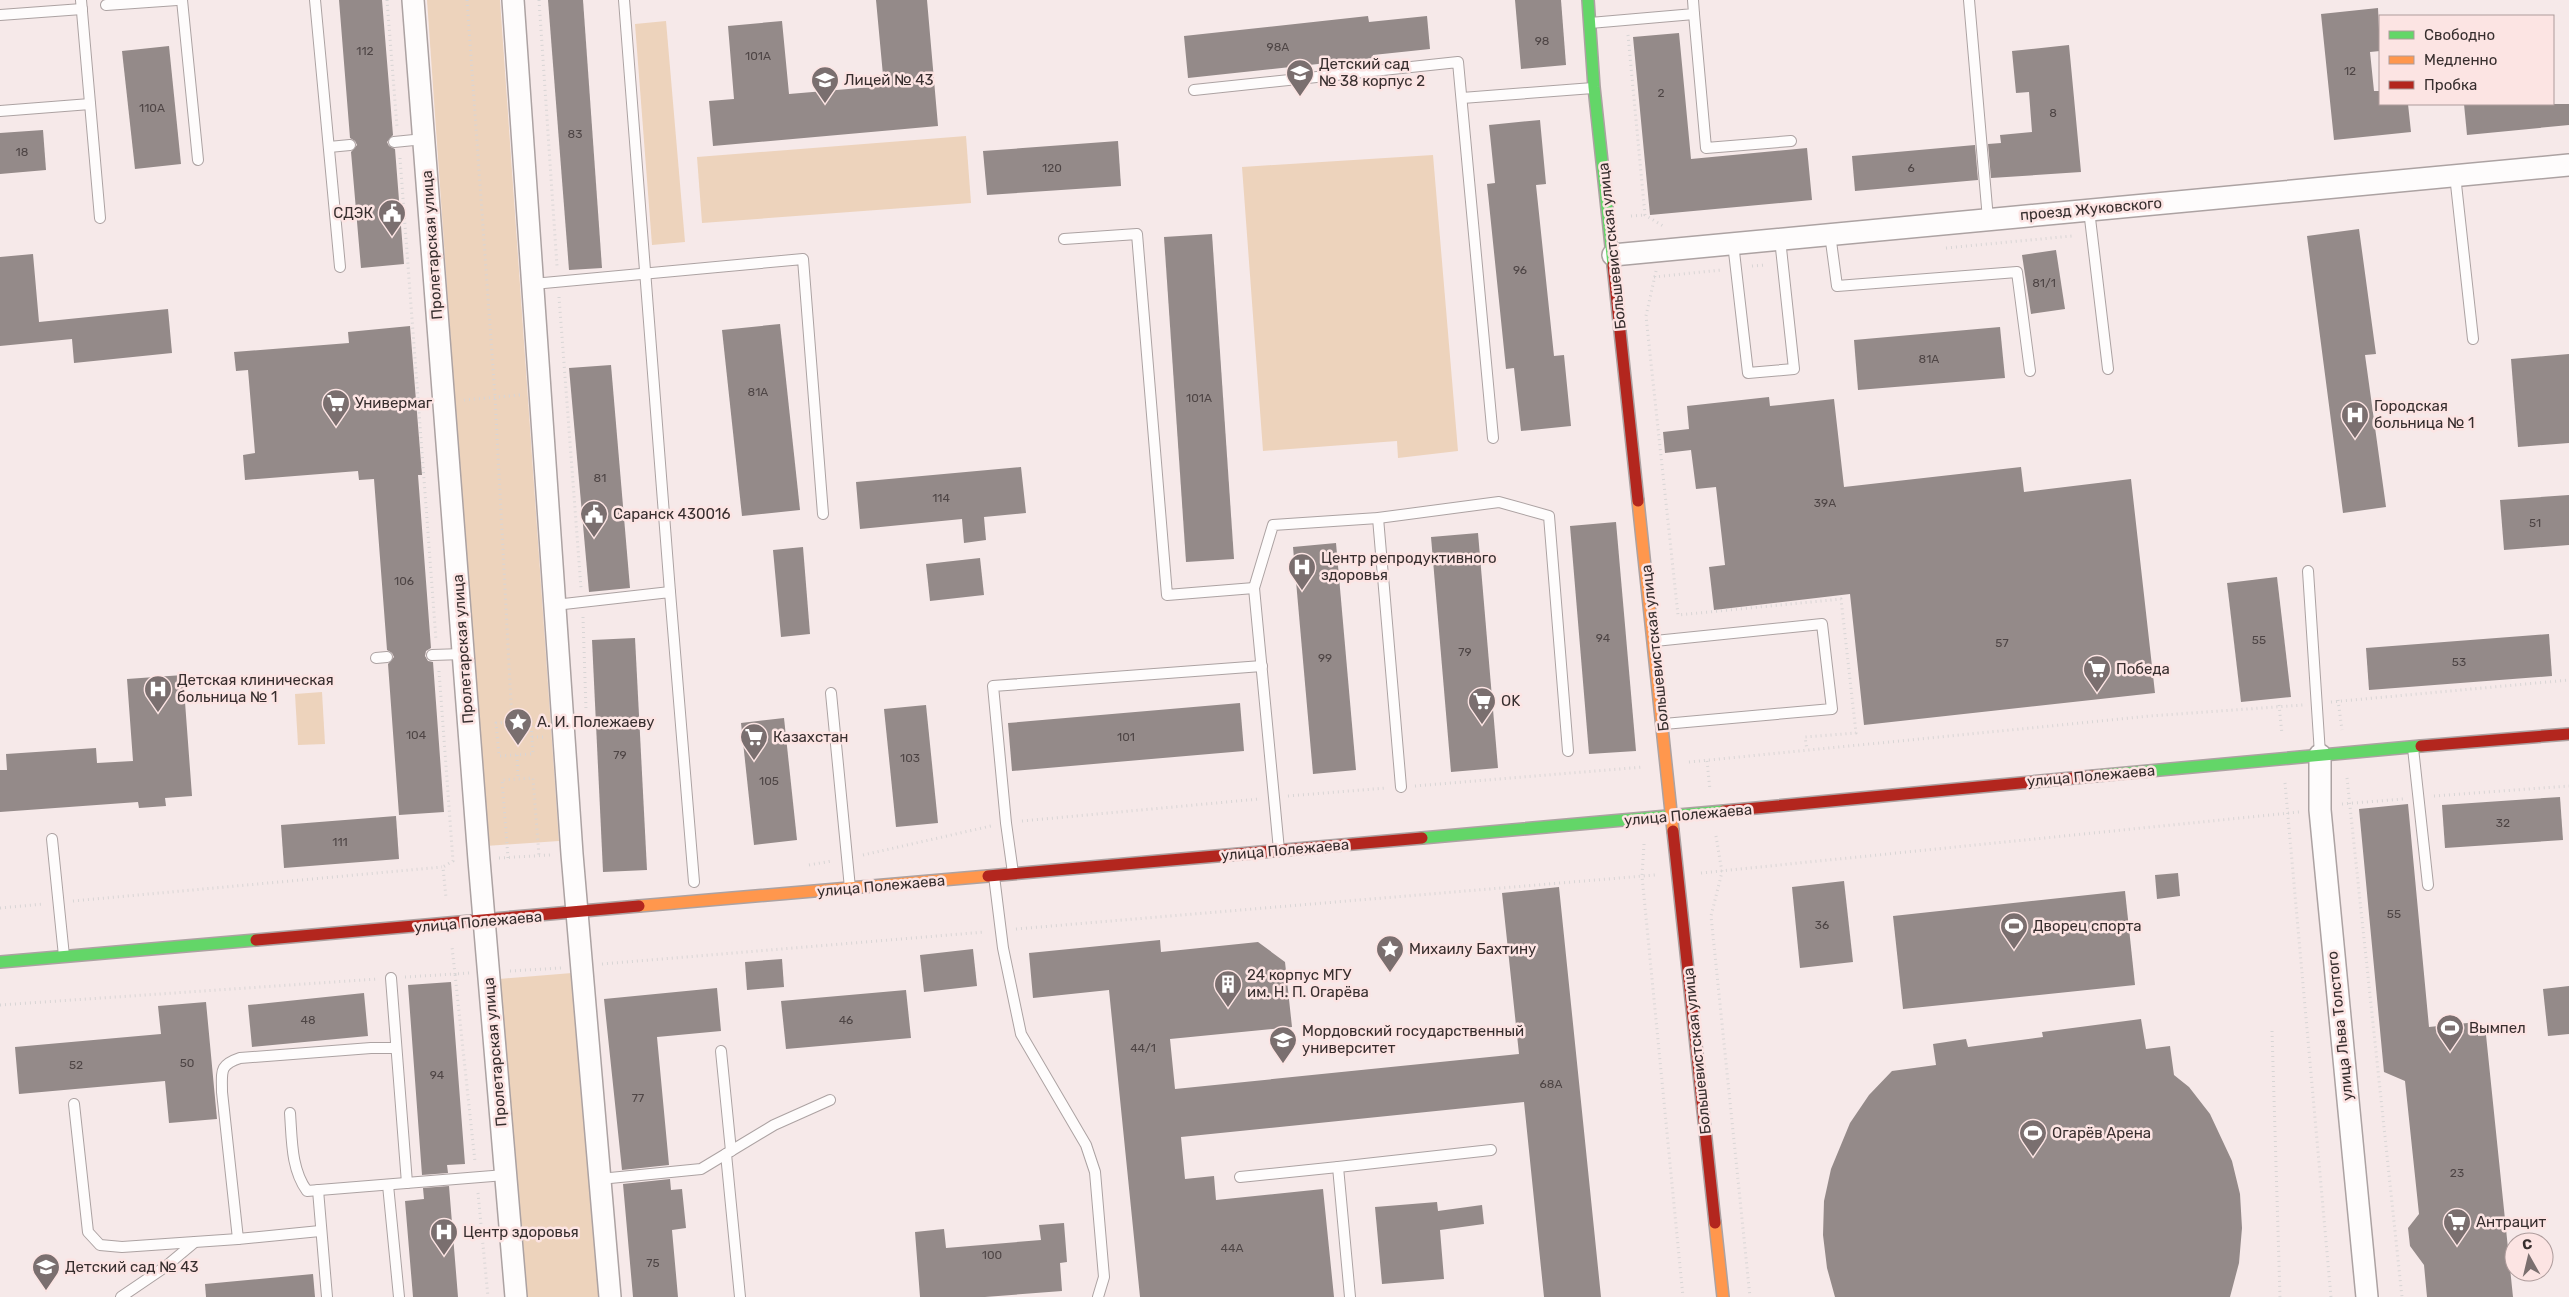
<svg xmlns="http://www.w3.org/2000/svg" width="2569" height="1297" font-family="Rubik,sans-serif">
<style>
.green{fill:#edd3bc}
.building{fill:#948a89}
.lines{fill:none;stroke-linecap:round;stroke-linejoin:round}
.lane-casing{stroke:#aca2a2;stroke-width:12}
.street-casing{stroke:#aca2a2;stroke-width:24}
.fast-casing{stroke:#aca2a2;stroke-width:14}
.slow-casing{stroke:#aca2a2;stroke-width:14}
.jam-casing{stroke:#aca2a2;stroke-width:14}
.path{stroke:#d8d5d5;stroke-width:3;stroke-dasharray:1 4;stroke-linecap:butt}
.lane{stroke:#fefcfc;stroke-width:10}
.street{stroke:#fefcfc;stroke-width:21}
.fast{stroke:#63d668;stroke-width:11}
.slow{stroke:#ff974d;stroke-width:11}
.jam{stroke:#b3261e;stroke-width:11}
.labels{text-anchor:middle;stroke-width:5;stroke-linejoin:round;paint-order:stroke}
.number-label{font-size:12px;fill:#4e4545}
.poi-label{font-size:15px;fill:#372e2e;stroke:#fce4e3;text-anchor:start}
.street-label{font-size:15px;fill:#372e2e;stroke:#fce4e3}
</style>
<rect width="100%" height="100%" fill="#f6e9e9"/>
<g class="green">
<path d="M427,0H500L559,841L486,846Z"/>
<path d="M666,21L685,242L652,245L635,24Z"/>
<path d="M966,136L971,203L702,223L697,157Z"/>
<path d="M1433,155L1458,451L1398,458L1397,441L1263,451L1242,167Z"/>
<path d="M322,692L325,744L298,745L295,694Z"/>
<path d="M572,973L600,1297H527L499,979Z"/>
</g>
<g class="building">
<path d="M339,0H382L393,135L387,142L389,146L395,149L404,264L361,268L351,152L357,145L355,141L350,138Z"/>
<path d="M548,0H583L602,268L569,270Z"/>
<path d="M876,0H927L938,126L713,146L709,101L734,99L728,26L782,21L789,94L884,86Z"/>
<path d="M1515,0H1561L1566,65L1521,69Z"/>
<path d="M2378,8L2380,51L2370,52L2374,91H2380V104H2408L2411,132L2334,140L2321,14Z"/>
<path d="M1368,16L1369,22L1427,16L1430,49L1373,55V58L1188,78L1184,36Z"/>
<path d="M1679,33L1691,159L1807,148L1812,200L1650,215L1633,37Z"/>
<path d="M2069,45L2081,172L1991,178L1988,144L2001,143L2000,135L2032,132L2029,92L2016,93L2012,51Z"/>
<path d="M169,46L181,164L135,169L122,51Z"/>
<path d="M2464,104H2569V125L2467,135Z"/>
<path d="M1540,120L1546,184L1536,185L1554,356L1564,355L1571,426L1521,431L1514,368L1506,369L1487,184L1495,183L1489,125Z"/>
<path d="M43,130L46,170L0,174V133Z"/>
<path d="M1118,141L1121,186L987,195L983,151Z"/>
<path d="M1975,145L1978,180L1855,191L1852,156Z"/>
<path d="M2359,229L2376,354L2365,355L2386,507L2343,513L2307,236Z"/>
<path d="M1212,234L1234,559L1186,562L1164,237Z"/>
<path d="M2056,250L2065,309L2031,314L2022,255Z"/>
<path d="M33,254L39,322L168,309L172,353L74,363L72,339L0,346V257Z"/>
<path d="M780,324L800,510L742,516L722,330Z"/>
<path d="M410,326L422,475H418L431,648L426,651L425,656L428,661L433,662L444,812L399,815L388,664L394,657L392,653L387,650L374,479L359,480L358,471L245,480L243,455L255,453L248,370L236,371L234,352L349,343L348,332Z"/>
<path d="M2000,327L2005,378L1858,390L1854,340Z"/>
<path d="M2569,354V443L2518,447L2511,359Z"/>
<path d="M611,365L630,588L589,592L569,368Z"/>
<path d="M1769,397L1770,406L1834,399L1844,487L2021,467L2024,492L2131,479L2155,693L1864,725L1850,594L1714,610L1709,567L1725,565L1716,487L1696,489L1691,450L1665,453L1663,432L1689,429L1687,406Z"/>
<path d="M1021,467L1026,513L984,517L986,540L964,543L962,519L860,529L856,482Z"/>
<path d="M2569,495V545L2504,550L2500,500Z"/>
<path d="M1616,522L1636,751L1589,754L1570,526Z"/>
<path d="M1478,533L1498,768L1451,772L1431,537Z"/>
<path d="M1336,543L1356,770L1313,774L1293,547Z"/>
<path d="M803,547L810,634L781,637L773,550Z"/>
<path d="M980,558L984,595L930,601L926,564Z"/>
<path d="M2277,577L2291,697L2241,702L2227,583Z"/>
<path d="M2549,634L2552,676L2369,690L2366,648Z"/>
<path d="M635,638L647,870L603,872L592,640Z"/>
<path d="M183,675L192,796L165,798L166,806L139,808L138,802L0,812V770H7L6,754L96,748L97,763L133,761L127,679Z"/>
<path d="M1240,703L1244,751L1012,771L1008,723Z"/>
<path d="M926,705L938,823L896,827L884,709Z"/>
<path d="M784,718L797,840L754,845L741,723Z"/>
<path d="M2560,797L2563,840L2445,848L2442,805Z"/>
<path d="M2408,804L2429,1027L2477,1022L2478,1036L2486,1035L2513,1297H2427L2424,1265L2410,1246L2408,1228L2419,1214L2405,1081L2384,1072L2359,809Z"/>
<path d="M396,816L399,859L284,868L281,825Z"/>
<path d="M2178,873L2180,896L2157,899L2155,875Z"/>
<path d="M1844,881L1853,962L1800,968L1792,887Z"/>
<path d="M1559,887L1601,1297H1544L1524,1102L1181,1137L1185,1179L1214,1176L1216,1200L1323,1189L1334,1297H1140L1109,990L1033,998L1029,953L1160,940L1161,952L1258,942L1285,962L1292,1027L1170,1039L1175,1089L1519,1054L1502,893Z"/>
<path d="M2125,891L2135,985L1903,1009L1893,916Z"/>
<path d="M973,949L977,986L924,992L920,955Z"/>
<path d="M782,959L784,987L747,990L745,962Z"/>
<path d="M451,982L465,1164L447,1165L448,1173L422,1175L408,985Z"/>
<path d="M2569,986V1034L2548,1036L2543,989Z"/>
<path d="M717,988L721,1031L657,1037L669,1165L622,1170L604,999Z"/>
<path d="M906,990L911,1038L786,1049L781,1001Z"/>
<path d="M364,993L368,1036L252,1047L248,1005Z"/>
<path d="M206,1002L217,1119L169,1123L165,1081L19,1094L15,1047L161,1034L158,1006Z"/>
<path d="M2141,1019L2146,1049L2170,1046L2174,1075L2189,1087L2210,1114L2232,1161L2240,1194L2242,1228L2239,1263L2230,1297H1835L1827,1268L1823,1235L1824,1201L1831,1169L1850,1123L1869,1095L1892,1071L1936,1065L1933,1044L1966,1039L1968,1047L2043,1037L2042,1032Z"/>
<path d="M670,1179L671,1190L682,1189L686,1228L672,1230L678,1297H633L623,1184Z"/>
<path d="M449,1186L458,1297H413L405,1201L424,1199L423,1188Z"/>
<path d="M1437,1202L1438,1211L1482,1205L1484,1224L1440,1230L1444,1279L1382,1284L1375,1207Z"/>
<path d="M1064,1223L1067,1262L1060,1263L1062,1291L985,1297H920L915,1232L944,1229L946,1248L1041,1240L1039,1225Z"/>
<path d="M313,1274L315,1297H206L205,1284Z"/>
</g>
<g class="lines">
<g class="lane-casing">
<g id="lane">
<path d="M81,0L100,218"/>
<path d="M182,0L198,160"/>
<path d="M315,0L340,267"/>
<path d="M624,0L670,592"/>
<path d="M1969,0L1988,219"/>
<path d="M106,5L177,0"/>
<path d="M1694,14L1706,148L1791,141"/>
<path d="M0,15L82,9"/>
<path d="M1590,23L1694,14L1693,0"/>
<path d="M1194,90L1458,62L1493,438"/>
<path d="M1462,98L1593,88"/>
<path d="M0,111L90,104"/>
<path d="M394,142L424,139"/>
<path d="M329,147L350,145"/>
<path d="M2455,175L2473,339"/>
<path d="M2089,210L2108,369"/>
<path d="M1830,234L1837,286L2017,272L2030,371"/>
<path d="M1064,239L1137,234L1167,595L1254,588"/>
<path d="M1733,243L1748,373L1794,369L1780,239"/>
<path d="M533,284L803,259L823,514"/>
<path d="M1378,518L1401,787"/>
<path d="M2308,571L2320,754"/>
<path d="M555,605L670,592L694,882"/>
<path d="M1655,641L1822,624L1832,709L1664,724"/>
<path d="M432,655L463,654"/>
<path d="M376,658L387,657"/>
<path d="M831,693L850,888"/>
<path d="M2413,748L2428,885"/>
<path d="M52,839L64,956"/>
<path d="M1279,850L1254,588L1273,525L1378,518L1499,502L1549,516L1568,751"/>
<path d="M1013,873L1006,823L993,686L1262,666"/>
<path d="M994,876L1003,948L1021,1034L1086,1145L1095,1172L1104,1277L1098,1297"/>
<path d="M391,978L407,1183"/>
<path d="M721,1051L731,1151"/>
<path d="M74,1104L88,1232L100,1245L122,1247L238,1239"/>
<path d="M290,1113C292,1140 291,1169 307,1191L505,1175"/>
<path d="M726,1154L740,1297"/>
<path d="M1240,1177L1338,1167"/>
<path d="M600,1179L701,1169L774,1125L830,1100"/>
<path d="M388,1185L399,1297"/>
<path d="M318,1190L327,1297"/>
<path d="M320,1231L238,1239L222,1092C222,1071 219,1065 240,1058L371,1048H396"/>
<path d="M121,1297L165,1267L195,1242"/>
<path d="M1350,1297L1338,1167L1491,1150"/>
</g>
</g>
<g class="street-casing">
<g id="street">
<path d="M413,0L479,860L516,1297"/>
<path d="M513,0L572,854L610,1297"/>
<path d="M1613,255L2569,165"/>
<path d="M2320,755V810L2367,1297"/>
</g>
</g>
<g class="fast-casing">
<g id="fast">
<path d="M1588,0L1594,87L1613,265"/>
<path d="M2094,776L2421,746"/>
<path d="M1422,838L1724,811"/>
<path d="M0,962L256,940"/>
</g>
</g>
<g class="slow-casing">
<g id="slow">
<path d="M1638,501L1673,831"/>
<path d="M639,906L988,876"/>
<path d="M1715,1223L1723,1297"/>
</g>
</g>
<g class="jam-casing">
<g id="jam">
<path d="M1613,265L1638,501"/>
<path d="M2421,746L2569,734"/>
<path d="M1724,811L2094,776"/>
<path d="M1673,831L1715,1223"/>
<path d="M988,876L1422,838"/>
<path d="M256,940L639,906"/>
</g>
</g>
<g class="path">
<path d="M387,0L397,127"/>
<path d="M467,0L495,397L512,722"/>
<path d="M539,0L557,266"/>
<path d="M1628,35L1645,215L1663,226V228"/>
<path d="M400,158L436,640"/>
<path d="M1631,216L1645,215"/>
<path d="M1946,248L2072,236"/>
<path d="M1752,266L1766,265"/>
<path d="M1656,271L1646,316L1678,615L1841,599L1856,733L1805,737L1807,750"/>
<path d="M1654,277L1721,270"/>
<path d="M559,297L581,588"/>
<path d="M464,400L520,395"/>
<path d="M583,617L586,710"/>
<path d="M439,671L453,861L443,867L446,898"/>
<path d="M2338,700L2342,730"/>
<path d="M2331,702L2569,680"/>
<path d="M2279,705L2282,734"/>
<path d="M531,721L533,754L499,756L496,723Z"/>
<path d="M532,737H543"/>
<path d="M517,755L518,779"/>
<path d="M1707,761L1710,790"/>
<path d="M1689,762L2150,716L2303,705"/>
<path d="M2347,778L2402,1297"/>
<path d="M2285,783L2331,1297"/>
<path d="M1415,786L1643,767"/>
<path d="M1288,796L1386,788"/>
<path d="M2434,796L2569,786"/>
<path d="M2342,804L2403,799"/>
<path d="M1022,821L1259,799"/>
<path d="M1716,836L1722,872L1711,916L1750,1297"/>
<path d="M1644,844L1642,876L1683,1297"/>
<path d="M863,855L991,826"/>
<path d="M499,858L550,855"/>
<path d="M508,858L502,780L533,778L539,856"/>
<path d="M809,865L832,861"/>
<path d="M1701,873L2299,812"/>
<path d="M73,901L442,867"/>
<path d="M0,908L44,904"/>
<path d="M1016,929L1655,875"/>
<path d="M602,964L985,932"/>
<path d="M510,971L561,968"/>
<path d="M469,973L455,974L475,1162"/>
<path d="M405,977L455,974L452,947"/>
<path d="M0,1005L377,979"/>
<path d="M2272,1031L2280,1297"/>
<path d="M478,1193L488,1297"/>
</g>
<use href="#lane" class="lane"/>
<use href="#street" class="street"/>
<use href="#fast" class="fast"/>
<use href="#slow" class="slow"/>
<use href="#jam" class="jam"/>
</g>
<defs>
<g id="school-pin" transform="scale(1.4375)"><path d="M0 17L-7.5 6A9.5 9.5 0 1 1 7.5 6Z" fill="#7a6f6f" stroke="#fce4e3"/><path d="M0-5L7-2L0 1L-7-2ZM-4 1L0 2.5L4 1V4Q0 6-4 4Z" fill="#fff"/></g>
<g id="civic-pin" transform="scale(1.4375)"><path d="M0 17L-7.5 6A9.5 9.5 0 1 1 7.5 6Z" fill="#7a6f6f" stroke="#fce4e3"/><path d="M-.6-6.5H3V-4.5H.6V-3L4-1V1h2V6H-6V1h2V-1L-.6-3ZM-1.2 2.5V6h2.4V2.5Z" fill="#fff"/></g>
<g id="supermarket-pin" transform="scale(1.4375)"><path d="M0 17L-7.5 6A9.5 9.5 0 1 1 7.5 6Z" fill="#7a6f6f" stroke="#fce4e3"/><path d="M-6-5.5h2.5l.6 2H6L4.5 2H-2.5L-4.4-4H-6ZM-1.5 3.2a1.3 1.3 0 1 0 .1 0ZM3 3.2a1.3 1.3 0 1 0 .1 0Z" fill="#fff"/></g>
<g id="hospital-pin" transform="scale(1.4375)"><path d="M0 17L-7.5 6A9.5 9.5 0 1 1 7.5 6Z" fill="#7a6f6f" stroke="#fce4e3"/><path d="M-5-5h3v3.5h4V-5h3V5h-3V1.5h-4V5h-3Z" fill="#fff"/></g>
<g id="sight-pin" transform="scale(1.4375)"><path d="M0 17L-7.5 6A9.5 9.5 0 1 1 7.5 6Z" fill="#7a6f6f" stroke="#fce4e3"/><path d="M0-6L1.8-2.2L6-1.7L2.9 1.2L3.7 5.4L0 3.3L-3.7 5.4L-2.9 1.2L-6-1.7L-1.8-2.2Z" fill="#fff"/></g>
<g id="stadium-pin" transform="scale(1.4375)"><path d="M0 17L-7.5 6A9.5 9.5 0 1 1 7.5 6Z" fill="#7a6f6f" stroke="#fce4e3"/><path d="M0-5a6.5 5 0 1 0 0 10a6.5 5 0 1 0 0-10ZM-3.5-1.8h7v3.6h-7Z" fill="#fff"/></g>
<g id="building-pin" transform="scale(1.4375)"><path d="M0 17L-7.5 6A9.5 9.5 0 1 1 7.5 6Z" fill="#7a6f6f" stroke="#fce4e3"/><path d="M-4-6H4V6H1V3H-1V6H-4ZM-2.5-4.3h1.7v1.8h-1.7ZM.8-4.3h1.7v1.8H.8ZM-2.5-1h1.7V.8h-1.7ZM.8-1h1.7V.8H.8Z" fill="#fff"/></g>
<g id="university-pin" transform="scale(1.4375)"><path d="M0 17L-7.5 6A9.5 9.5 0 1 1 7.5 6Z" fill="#7a6f6f" stroke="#fce4e3"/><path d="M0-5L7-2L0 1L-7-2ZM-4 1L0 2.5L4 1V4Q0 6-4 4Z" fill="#fff"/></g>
</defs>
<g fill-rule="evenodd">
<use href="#school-pin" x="1300" y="73"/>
<use href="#school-pin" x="825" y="80"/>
<use href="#civic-pin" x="392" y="213"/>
<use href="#supermarket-pin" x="336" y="403"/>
<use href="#hospital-pin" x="2355" y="415"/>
<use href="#civic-pin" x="594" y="514"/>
<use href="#hospital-pin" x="1302" y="567"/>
<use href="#supermarket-pin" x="2097" y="669"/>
<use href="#hospital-pin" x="158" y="689"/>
<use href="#supermarket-pin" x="1482" y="701"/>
<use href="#sight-pin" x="518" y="722"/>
<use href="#supermarket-pin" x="754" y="737"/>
<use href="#stadium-pin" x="2014" y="926"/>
<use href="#sight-pin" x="1390" y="949"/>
<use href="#building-pin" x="1228" y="984"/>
<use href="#stadium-pin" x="2450" y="1028"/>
<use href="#university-pin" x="1283" y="1040"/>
<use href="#stadium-pin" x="2033" y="1133"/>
<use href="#supermarket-pin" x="2457" y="1222"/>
<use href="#hospital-pin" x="444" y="1232"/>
<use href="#school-pin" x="46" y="1267"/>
</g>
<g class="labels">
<g class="number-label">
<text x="1542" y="45">98</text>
<text x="1278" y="51">98А</text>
<text x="365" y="55">112</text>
<text x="758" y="60">101А</text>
<text x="2350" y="75">12</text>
<text x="1661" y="97">2</text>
<text x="152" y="112">110А</text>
<text x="2053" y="117">8</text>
<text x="575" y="138">83</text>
<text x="22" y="156">18</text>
<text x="1052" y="172">120</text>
<text x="1911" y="172">6</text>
<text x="1520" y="274">96</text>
<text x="2044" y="287">81/1</text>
<text x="1929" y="363">81А</text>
<text x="758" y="396">81А</text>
<text x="1199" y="402">101А</text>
<text x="600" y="482">81</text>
<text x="941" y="502">114</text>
<text x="1825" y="507">39А</text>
<text x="2535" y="527">51</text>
<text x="404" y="585">106</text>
<text x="1603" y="642">94</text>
<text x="2259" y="644">55</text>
<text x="2002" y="647">57</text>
<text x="1465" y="656">79</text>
<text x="1325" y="662">99</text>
<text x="2459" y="666">53</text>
<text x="416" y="739">104</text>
<text x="1126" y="741">101</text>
<text x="620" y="759">79</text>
<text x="910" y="762">103</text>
<text x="769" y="785">105</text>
<text x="2503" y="827">32</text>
<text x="340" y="846">111</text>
<text x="2394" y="918">55</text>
<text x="1822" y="929">36</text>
<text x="308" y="1024">48</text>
<text x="846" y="1024">46</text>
<text x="1143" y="1052">44/1</text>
<text x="187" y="1067">50</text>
<text x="76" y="1069">52</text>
<text x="437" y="1079">94</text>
<text x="1551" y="1088">68А</text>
<text x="638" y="1102">77</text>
<text x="2457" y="1177">23</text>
<text x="1232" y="1252">44А</text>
<text x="992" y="1259">100</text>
<text x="653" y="1267">75</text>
</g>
<g class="poi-label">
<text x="1319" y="69">Детский сад<tspan x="1319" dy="17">№ 38 корпус 2</tspan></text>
<text x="844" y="85">Лицей № 43</text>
<text x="373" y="218" text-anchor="end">СДЭК</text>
<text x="355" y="408">Универмаг</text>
<text x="2374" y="411">Городская<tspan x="2374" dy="17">больница № 1</tspan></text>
<text x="613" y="519">Саранск 430016</text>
<text x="1321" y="563">Центр репродуктивного<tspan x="1321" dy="17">здоровья</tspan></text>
<text x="2116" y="674">Победа</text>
<text x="177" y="685">Детская клиническая<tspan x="177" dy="17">больница № 1</tspan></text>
<text x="1501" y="706">OK</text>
<text x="537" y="727">А. И. Полежаеву</text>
<text x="773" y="742">Казахстан</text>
<text x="2033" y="931">Дворец cпорта</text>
<text x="1409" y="954">Михаилу Бахтину</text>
<text x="1247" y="980">24 корпус МГУ<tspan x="1247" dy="17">им. Н. П. Огарёва</tspan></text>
<text x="2469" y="1033">Вымпел</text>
<text x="1302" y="1036">Мордовский государственный<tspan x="1302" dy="17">университет</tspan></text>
<text x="2052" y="1138">Огарёв Арена</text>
<text x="2476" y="1227">Антрацит</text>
<text x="463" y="1237">Центр здоровья</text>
<text x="65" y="1272">Детский сад № 43</text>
</g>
<g class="street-label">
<text transform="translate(2091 209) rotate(-5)" y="5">проезд Жуковского</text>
<text transform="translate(432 245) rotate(-94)" y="5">Пролетарская улица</text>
<text transform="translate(1612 246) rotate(-96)" y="5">Большевистская улица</text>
<text transform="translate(1655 648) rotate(-96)" y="5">Большевистская улица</text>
<text transform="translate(463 649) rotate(-94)" y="5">Пролетарская улица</text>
<text transform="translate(2091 776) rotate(-5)" y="5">улица Полежаева</text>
<text transform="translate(1688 815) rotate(-5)" y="5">улица Полежаева</text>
<text transform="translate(1285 850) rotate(-5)" y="5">улица Полежаева</text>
<text transform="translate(881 886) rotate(-5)" y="5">улица Полежаева</text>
<text transform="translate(478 922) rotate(-5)" y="5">улица Полежаева</text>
<text transform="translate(2340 1026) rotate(-96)" y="5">улица Льва Толстого</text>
<text transform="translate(1697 1051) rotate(-96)" y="5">Большевистская улица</text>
<text transform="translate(495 1052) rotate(-95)" y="5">Пролетарская улица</text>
</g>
</g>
<rect x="2379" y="15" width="175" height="90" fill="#fce4e3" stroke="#ad9b9b"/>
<rect x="2389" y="31" width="25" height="8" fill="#63d668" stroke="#ad9b9b"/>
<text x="2424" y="40" font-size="15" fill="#372e2e">Свободно</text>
<rect x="2389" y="56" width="25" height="8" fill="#ff974d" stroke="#ad9b9b"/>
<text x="2424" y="65" font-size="15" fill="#372e2e">Медленно</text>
<rect x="2389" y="81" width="25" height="8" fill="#b3261e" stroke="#ad9b9b"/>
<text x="2424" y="90" font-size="15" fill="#372e2e">Пробка</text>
<g transform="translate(2529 1257) rotate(352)"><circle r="24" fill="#fce4e3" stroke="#ad9b9b"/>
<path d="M0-4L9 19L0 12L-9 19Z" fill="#7a6f6f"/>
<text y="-8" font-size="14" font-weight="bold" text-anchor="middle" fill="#372e2e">С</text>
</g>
</svg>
